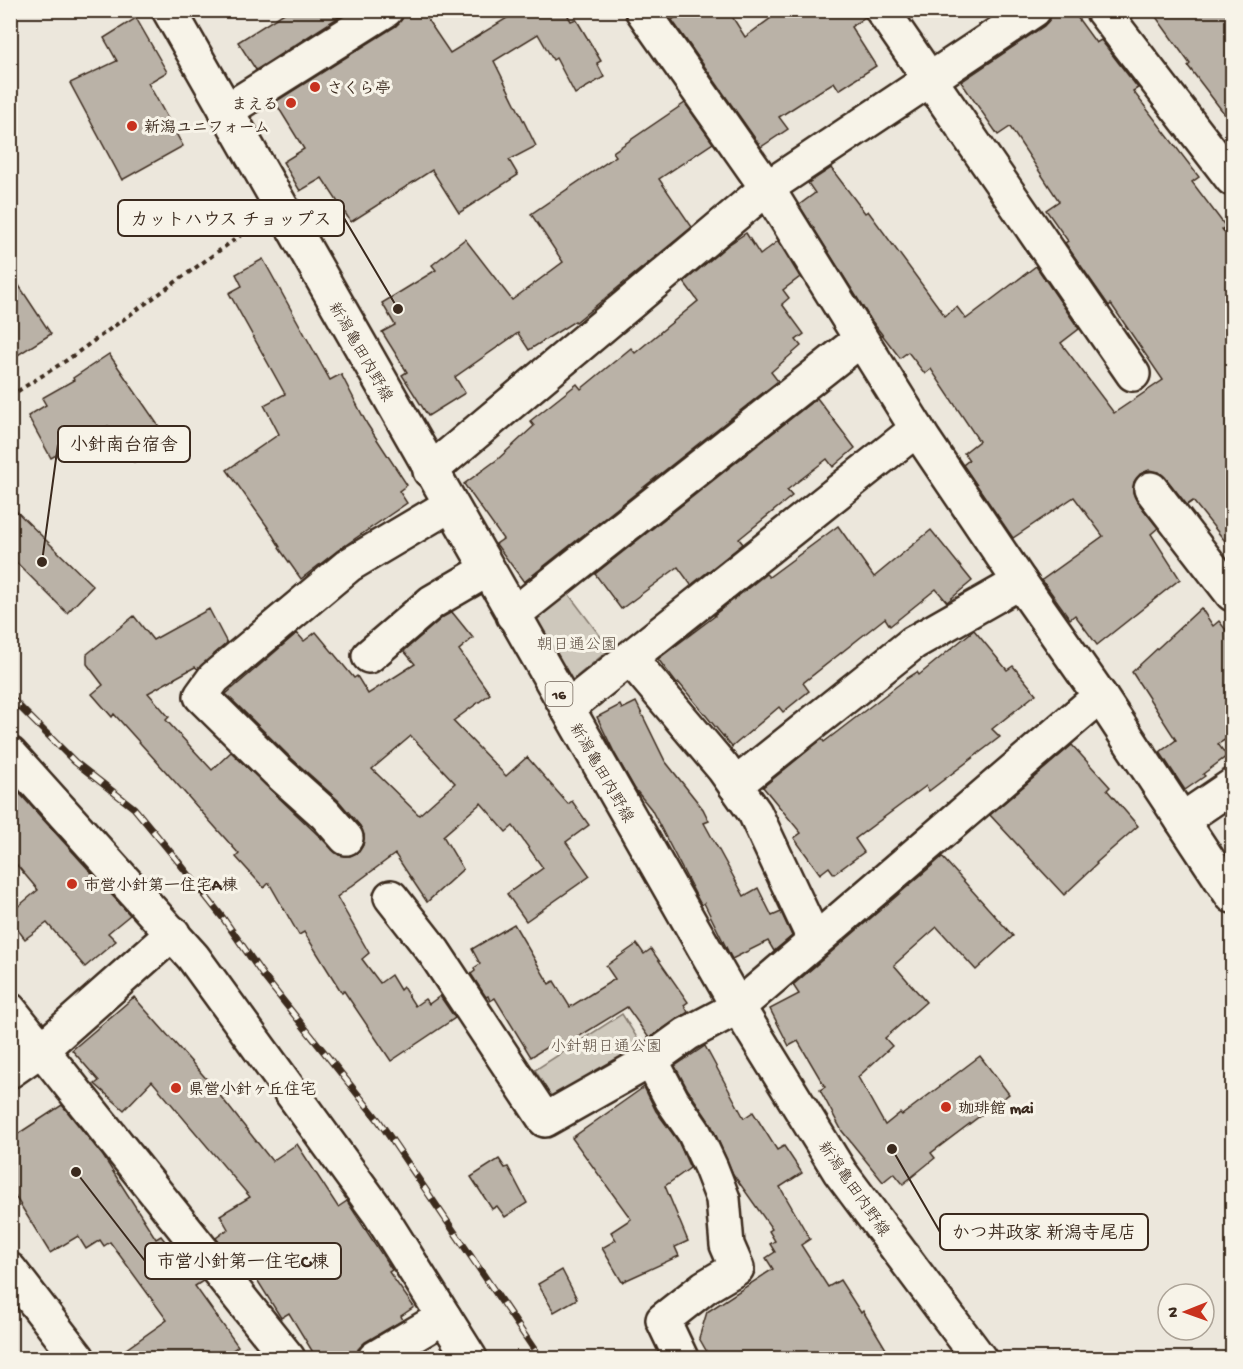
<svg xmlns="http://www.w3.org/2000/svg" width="1243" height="1369" font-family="'Gochi Hand','Klee One',sans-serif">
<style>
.green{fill:#cec8bc;stroke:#84796d;stroke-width:1.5}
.building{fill:#bab2a7;stroke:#3b2a1e;stroke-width:1.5;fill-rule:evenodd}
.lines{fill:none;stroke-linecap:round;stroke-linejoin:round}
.minor-casing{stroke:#3b2a1e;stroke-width:38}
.primary-casing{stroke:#3b2a1e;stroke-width:38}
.path{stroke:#3b2a1e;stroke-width:4;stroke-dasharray:4.5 4.5;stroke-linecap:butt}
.minor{stroke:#f7f3e8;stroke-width:33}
.primary{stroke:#f7f3e8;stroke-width:33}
.rail-casing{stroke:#3b2a1e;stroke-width:7}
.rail{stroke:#f7f3e8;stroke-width:4.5;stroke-dasharray:14;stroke-linecap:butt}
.poi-dot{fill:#c8321e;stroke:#f7f3e8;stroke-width:2}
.labels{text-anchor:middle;stroke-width:6;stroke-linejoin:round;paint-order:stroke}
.shield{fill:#f7f3e8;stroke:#73665b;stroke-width:1.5}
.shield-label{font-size:15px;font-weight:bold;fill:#3b2a1e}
.poi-label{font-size:16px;font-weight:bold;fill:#3b2a1e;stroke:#f7f3e8;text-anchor:start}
.street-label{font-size:16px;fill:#3b2a1e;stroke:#f7f3e8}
.park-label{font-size:16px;fill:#605246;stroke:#f7f3e8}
.leader{fill:none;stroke:#3b2a1e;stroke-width:2}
.callout-dot{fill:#3b2a1e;stroke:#f7f3e8;stroke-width:2}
.callout{fill:#f7f3e8;stroke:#3b2a1e;stroke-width:2}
.callout-label{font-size:18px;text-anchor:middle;font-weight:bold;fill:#3b2a1e}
</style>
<rect width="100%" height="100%" fill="#ece7dc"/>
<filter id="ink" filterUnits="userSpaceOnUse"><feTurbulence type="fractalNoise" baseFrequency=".0167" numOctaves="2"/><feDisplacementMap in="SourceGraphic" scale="12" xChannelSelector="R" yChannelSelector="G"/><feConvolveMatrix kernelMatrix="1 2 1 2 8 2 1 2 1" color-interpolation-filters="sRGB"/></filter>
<g filter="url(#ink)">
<g class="green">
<path d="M567,592L610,649L571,681L536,618Z"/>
<path d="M622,1014L641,1044L553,1100L535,1070Z"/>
</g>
<g class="building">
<path d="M289,10H350L256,70L238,42Z"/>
<path d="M405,10H421L450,53L520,10H577L568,16L571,21L576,19L601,61L597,63L604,77L575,94L556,58L553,60L538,34L494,61L536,146L509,160L518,175L459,213L432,170L351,222L322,178L300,191L283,162L304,149L275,102L396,26L402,19Z"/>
<path d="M686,10H728L745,37L782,10H863L865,17L851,27L876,66L839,90L834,82L779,117L788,129L761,147L672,20Z"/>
<path d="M1052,10H1072L1096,43L1101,40L1138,88L1133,91L1199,177L1192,182L1226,227L1222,229L1233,244V551L1193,501L1187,505L1165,477L1159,472L1149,470L1140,474L1134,482L1133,492L1136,500L1158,528L1151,534L1180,579L1097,645L1075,615L1070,619L1042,580L1103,536L1074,497L1013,538L963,465L969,460L964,453L979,441L931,369L925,374L908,352L900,358L871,320L799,205L815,193L808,183L831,168L865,213L868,211L945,316L957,307L966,319L1036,266L1079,329L1061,343L1114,413L1163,380L1111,304L1109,306L1065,243L1068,241L1046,210L1059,201L1010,127L998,135L961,82L1044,26L1050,19Z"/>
<path d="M1151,10H1233V125L1188,66L1190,64Z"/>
<path d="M136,18L167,72L148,83L183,146L122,180L70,83L117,61L104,38Z"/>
<path d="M685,103L713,143L659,179L692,227L576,322L575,321L529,350L518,333L455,377L465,393L428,416L402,375L407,372L382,332L395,325L382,303L436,270L432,265L465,239L512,300L563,262L531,214L616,156L613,152Z"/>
<path d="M746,233L760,255L778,241L800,277L783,290L789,298L782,304L804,334L796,340L801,346L771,372L778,381L524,582L496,544L503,539L464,484L498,459L534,426L530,421L577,384L581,389L631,348L635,353L698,301L684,282L728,245Z"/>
<path d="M263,259L330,380L341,374L367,424L407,485L399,491L407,503L337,551L301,579L279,548L280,547L267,526L227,470L279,434L264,405L285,394L229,293L242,286L236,274Z"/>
<path d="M10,272L51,334L10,360Z"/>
<path d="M109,354L169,441L134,462L120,439L118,440L108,426L51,458L28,416L46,405L42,398L74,380L73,378Z"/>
<path d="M817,398L855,448L833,467L827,459L787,490L792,496L739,539L743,544L691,585L678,567L621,609L595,574Z"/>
<path d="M10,505L93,586L67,613L10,556Z"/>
<path d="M838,526L874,577L931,530L972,581L947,602L936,589L890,626L885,618L803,683L809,691L783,712L779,707L732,747L679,683L677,684L658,659L715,616L714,615L766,574L769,577Z"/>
<path d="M1201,608L1213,626L1219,621L1233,639V735L1218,744L1227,756L1203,774L1205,776L1185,790L1160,752L1176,740L1132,672Z"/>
<path d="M209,609L227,643L198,669L195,667L148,693L169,717L166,720L212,770L231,752L339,855L350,856L359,852L363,845L364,835L360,826L338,800L290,757L226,694L297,633L304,641L316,632L354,678L357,676L368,694L415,664L404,651L443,617L452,612L473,638L459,650L490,694L453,721L506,776L527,757L568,804L572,801L589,825L566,842L590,876L526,921L507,894L543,868L513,826L506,832L481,803L443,836L463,869L427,902L395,854L337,897L369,953L362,959L380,983L391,975L400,990L403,987L415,1006L425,999L429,1004L440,996L455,1018L391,1061L344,991L342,993L304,932L299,935L269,883L264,888L236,857L239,854L176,783L114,714L112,717L92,694L103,685L87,664V654L134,616L153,640ZM411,736L455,783L419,815L372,769Z"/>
<path d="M974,630L1007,670L1013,666L1036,694L992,729L1000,737L929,791L926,786L855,839L864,852L834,874L829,867L820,874L794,838L801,833L763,787L822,739L824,742L906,679L917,672L919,675Z"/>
<path d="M636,702L665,761L703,809L709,821L704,823L744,896L758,888L772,916L781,912L792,936L774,951L768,941L732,959L704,903L701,905L651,809L635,789L615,754L597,717L620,705L622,709Z"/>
<path d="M1072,745L1110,787L1107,790L1138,826L1096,863L1097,864L1064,895L990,815Z"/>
<path d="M10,783L130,915L108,933L116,941L85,967L47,923L25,939L10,920V913L38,890L10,857Z"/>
<path d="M942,857L1013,936L976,970L937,927L894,965L926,1002L885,1038L892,1046L858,1077L885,1125L900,1113L902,1115L980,1056L1009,1094L931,1153L935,1158L903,1184L894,1173L883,1182L842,1131L820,1090L825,1087L798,1041L789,1046L770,1009L799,994L793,985Z"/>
<path d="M514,924L549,984L554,981L570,1007L615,979L606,966L637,944L644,954L651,949L688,1002L684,1005L688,1012L649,1038L627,1007L562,1047L558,1040L531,1057L495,998L490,1001L488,996L486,997L471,974L475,971L474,968L480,964L472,949Z"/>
<path d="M134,997L210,1083L272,1161L297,1144L338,1207L347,1201L392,1270L389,1272L414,1307L401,1316L403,1320L365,1342L358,1349L356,1359H317L289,1313L281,1318L241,1254L233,1260L216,1238L228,1229L220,1215L250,1197L152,1081L124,1110L95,1084L99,1081L72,1050Z"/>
<path d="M705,1046L744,1118L753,1112L777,1150L784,1146L802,1173L780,1187L810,1239L801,1245L828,1287L840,1280L861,1313L863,1311L892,1359H711L699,1338L707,1312L773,1269L766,1258L775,1252L770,1244L775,1241L769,1231L772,1229L733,1174L711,1124L688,1090L675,1066Z"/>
<path d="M644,1087L656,1111L678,1141L690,1168L665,1186L688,1241L675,1247L679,1256L622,1282L602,1248L616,1240L611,1232L631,1219L572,1138Z"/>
<path d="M62,1105L103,1156L156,1239L161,1236L181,1262L185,1259L203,1281L195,1286L238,1346L221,1359H112L167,1320L110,1242L104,1246L100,1240L86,1249L78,1236L50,1253L10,1188V1139Z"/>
<path d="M499,1159L505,1168L508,1167L527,1203L505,1217L497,1206L492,1209L471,1177Z"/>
<path d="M562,1270L577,1299L554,1312L538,1284Z"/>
</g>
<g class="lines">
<g class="minor-casing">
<g id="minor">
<path d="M642,10L767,188L924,440L1020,582L1100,696L1232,896"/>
<path d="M882,10L1133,374"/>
<path d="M1102,10L1232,179"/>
<path d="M226,111L386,10"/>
<path d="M430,471L767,188L1034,10"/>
<path d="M1151,489L1232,594"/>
<path d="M513,615L860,340"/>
<path d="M369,656L432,602L487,570"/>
<path d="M630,658L723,768L755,813L815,941"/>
<path d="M567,708L917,429"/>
<path d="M10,754L193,957L379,1213L470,1358"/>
<path d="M735,785L913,643L1020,582"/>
<path d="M1182,820L1232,786"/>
<path d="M346,838L325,814L277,771L201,696L214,678L349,565L450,505"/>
<path d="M391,897L434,952L545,1120L651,1060L687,1034L738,1007L1100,696"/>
<path d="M10,1010L288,1358"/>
<path d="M651,1060L672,1100L694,1132L711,1168L723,1199L727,1245L737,1268L705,1287L663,1320L681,1358"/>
<path d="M10,1071L43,1048L173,933"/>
<path d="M10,1270L78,1358"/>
<path d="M375,1358L444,1317"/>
</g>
</g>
<g class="primary-casing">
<path id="primary" d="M169,10L738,1007L840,1172L979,1358"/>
</g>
<path class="path" d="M10,396L67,360L255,225"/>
<use href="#minor" class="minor"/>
<use href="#primary" class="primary"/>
<g class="rail-casing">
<path id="rail" d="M10,697L75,762L134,808L177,860L223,918L265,978L379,1121L540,1358"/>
</g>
<use href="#rail" class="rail"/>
</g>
</g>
<g class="poi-dot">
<circle cx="315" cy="87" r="6"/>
<circle cx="291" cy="103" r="6"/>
<circle cx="132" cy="126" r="6"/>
<circle cx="72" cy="884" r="6"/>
<circle cx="176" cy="1088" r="6"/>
<circle cx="946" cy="1107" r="6"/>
</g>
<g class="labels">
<rect class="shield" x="545.5" y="682" width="27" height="24" rx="4.5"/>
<g class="shield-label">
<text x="559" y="699">16</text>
</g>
<g class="poi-label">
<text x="327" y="93">さくら亭</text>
<text x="279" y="109" text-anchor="end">まえる</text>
<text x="144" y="132">新潟ユニフォーム</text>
<text x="84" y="890">市営小針第一住宅A棟</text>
<text x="188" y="1094">県営小針ヶ丘住宅</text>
<text x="958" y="1113">珈琲館 mai</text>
</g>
<g class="street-label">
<text transform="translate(362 351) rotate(60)" y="6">新潟亀田内野線</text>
<text transform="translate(603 772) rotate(60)" y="6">新潟亀田内野線</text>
<text transform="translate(855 1188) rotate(55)" y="6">新潟亀田内野線</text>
</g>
<g class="park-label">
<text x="577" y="649">朝日通公園</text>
<text x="606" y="1051">小針朝日通公園</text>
</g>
</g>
<path class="leader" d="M398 309L344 218M42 562L58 444M892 1149L940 1232M76 1172L145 1261"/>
<g class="callout-dot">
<circle cx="398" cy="309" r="6"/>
<circle cx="42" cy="562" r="6"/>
<circle cx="892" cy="1149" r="6"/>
<circle cx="76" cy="1172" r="6"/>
</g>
<g class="callout">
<rect x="118" y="200" width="226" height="36" rx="6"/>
<rect x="58" y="426" width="132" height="36" rx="6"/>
<rect x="940" y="1214" width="208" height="36" rx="6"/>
<rect x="145" y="1243" width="196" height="36" rx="6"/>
</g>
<g class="callout-label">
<text x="231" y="225">カットハウス チョップス</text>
<text x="124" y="450">小針南台宿舎</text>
<text x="1044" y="1238">かつ丼政家 新潟寺尾店</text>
<text x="243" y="1267">市営小針第一住宅C棟</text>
</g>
<rect width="1243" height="1369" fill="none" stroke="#f7f3e8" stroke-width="36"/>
<rect x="18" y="18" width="1207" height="1333" fill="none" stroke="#3b2a1e" stroke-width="2" filter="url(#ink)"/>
<g transform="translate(1186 1312) rotate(269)"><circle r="28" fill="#f7f3e8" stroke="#aca397" stroke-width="1.5"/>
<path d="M0-4.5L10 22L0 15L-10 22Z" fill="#c8321e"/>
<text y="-9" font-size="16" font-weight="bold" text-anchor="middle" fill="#3b2a1e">N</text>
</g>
</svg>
